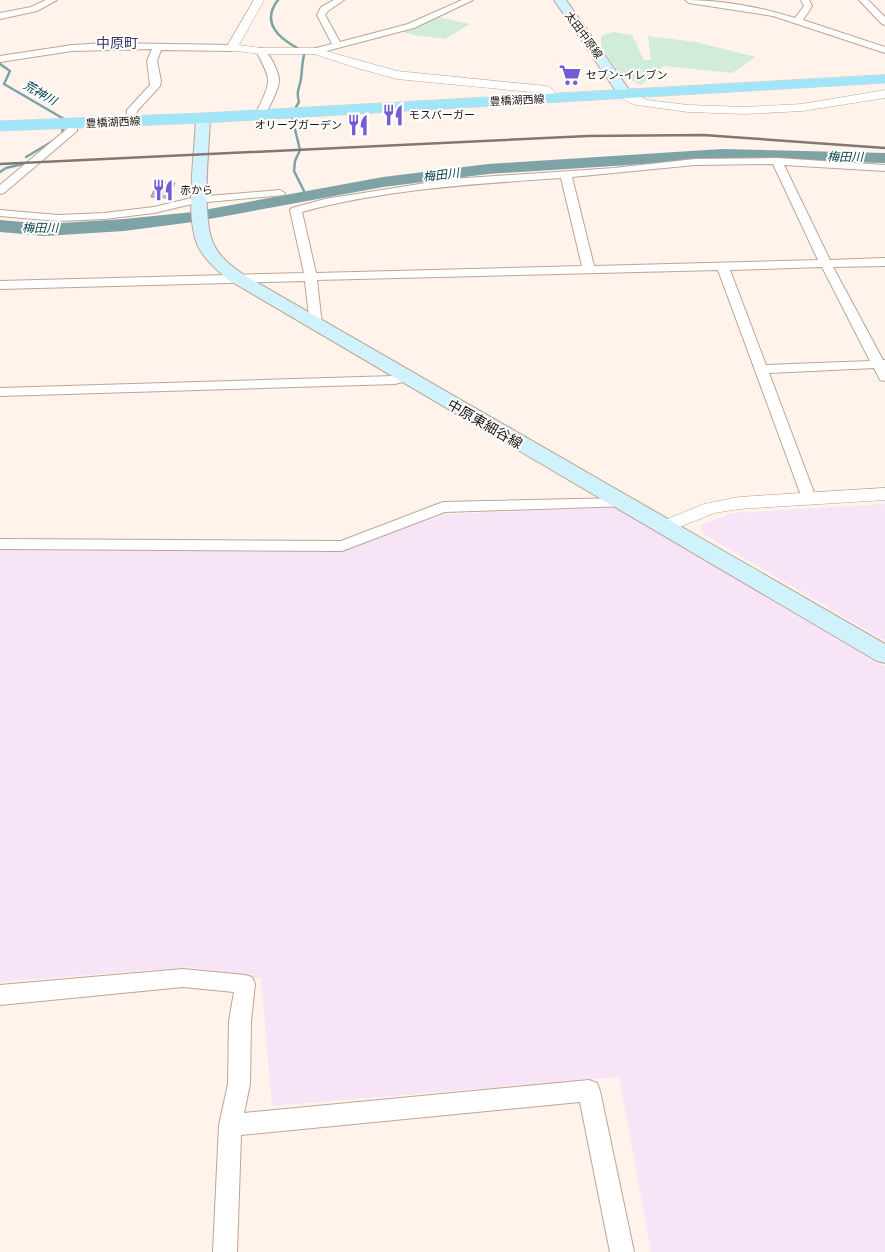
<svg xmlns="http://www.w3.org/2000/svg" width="885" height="1252" font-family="'Fira Sans','Noto Sans JP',sans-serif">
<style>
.industrial{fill:#f7e5f7}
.green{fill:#d1ecd9}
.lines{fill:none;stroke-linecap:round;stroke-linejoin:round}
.stream{stroke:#7ea3a6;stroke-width:2.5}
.river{fill:#7ea3a6;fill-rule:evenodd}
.building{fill:#c6b2ca;stroke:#a490a7}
.minor-casing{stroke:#c0a494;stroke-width:2}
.tertiary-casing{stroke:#c0a494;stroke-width:1}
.secondary-casing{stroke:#c0a494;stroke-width:2}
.primary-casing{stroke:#d6d4d3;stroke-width:1}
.minor{fill:#fff;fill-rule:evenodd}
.tertiary{fill:#fff;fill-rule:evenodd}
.secondary{fill:#d0f2fc;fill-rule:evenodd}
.primary{fill:#a1e5f8;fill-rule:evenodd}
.rail{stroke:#827771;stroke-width:2.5}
.labels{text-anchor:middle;stroke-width:4;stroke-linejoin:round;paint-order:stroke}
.far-street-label{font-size:11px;fill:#1c120c;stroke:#fff}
.far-poi-label{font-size:11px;fill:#1c120c;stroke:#fff;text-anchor:start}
.far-water-label{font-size:12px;font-style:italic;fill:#034045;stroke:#fff}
.far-quarter-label{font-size:14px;fill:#3b316d;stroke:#fff}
.street-label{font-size:14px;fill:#1c120c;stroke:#fff}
</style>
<rect width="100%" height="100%" fill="#fff3ec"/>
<g class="industrial">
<path d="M885,504V641L703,534L700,526L732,513Z"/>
<path d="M620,507L885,667V1252H651L619,1077L272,1106L261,979L188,967L0,982V546L345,548L447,514Z"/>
</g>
<g class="green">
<path d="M437,17L470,24L445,39L413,35L401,31Z"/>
<path d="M614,32L632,35L644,60H651L648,36L696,42L756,57L732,73L664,66L641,85L621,75L601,47V36Z"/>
</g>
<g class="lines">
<g class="stream">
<path d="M278,0C260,23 280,39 299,49"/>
<path d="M0,64L10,71L4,84L64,119L62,135"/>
<path d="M296,107L299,102C296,92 299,89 301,79C302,71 302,63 304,55"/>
<path d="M292,117L300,150L295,161L294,171L304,191L302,198"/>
<path d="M26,157L53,141"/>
<path d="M0,172L6,168L23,164"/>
</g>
<path class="river" d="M722,149L885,153V163L722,159L488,174L383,187L193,222L124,231L45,236L0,232V220L45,224L124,219L193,212L383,177L488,164Z"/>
</g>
<path class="building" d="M157,182L175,183L169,198L151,197Z"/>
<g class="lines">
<g class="minor-casing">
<g id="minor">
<path d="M46,0H57L37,11L0,19V13L31,7Z"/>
<path d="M334,0H344L328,11L325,15L340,42L408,24L462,0H473L414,28L315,54L312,53V49L332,44L317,15L321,7Z"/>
<path d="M685,0C721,0 760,7 795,18L804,6L801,0H809L812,6L803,20L885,47V53L773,16L689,3Z"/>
<path d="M859,0H868L885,17V25L882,24Z"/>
<path d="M107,43L232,45L237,48L232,51L161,50L157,61L161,81L160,86L137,111L136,121L131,124L126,121L127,110L150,85L147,61L152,49L72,51L0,62V56L72,45Z"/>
<path d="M261,48C269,51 280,73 279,82C278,90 267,115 261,117L256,114C270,81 274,84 256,51Z"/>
<path d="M72,121L77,124V131L4,193L0,194V185L68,128L67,124Z"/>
<path d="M777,158L885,165V171L784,165L830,260L885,258V266L833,267L883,360H885V381L880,380L874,368L769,373L816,498L814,501H804L802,498L718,270L317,280L322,325L316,329L310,325L305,281L0,289V281L304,273L290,210L292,208L325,199L451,179L614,168L695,159ZM773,164L818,260L594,266L572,177L695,165ZM561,178L582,266L316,273L302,212C386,189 475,184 561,178ZM822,267L870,361L766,365L730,270Z"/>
<path d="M280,190L285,193L284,195L196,203L154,213L104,219L58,221L0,216V210L58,215L104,213L154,207L196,197Z"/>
<path d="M405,373L410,374L412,377L410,380L395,384L0,396V388L394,376Z"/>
<path d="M622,498L627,500L629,503L627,506L445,512L342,551L0,549V539L341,541L443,502Z"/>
<path d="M183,969L245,975L252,977L255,984L251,1021L250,1084L244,1113L589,1080L597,1083L600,1091L634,1252H610L580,1102L241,1135L237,1252H213L219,1125L228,1084L229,1021L234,992L183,987L0,1005V985Z"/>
</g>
</g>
<g class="tertiary-casing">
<g id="tertiary">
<path d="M254,0H264L239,45L261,48H315L397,71L546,86L550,87L559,98L553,102L549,101L542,93L397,79L357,68L314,54H261L228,50L226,48Z"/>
<path d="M625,90L647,100L688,105L745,107L802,104L885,90V98L802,111L745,114L688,112L637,105C630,103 624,101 619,94L621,91Z"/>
<path d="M885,488V500L739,509L714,513L665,533L658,531L656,527L658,523L704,504L739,497Z"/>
</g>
</g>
<g class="secondary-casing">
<g id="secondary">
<path d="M554,0H566L632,94L630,97H620Z"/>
<path d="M203,114L210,118C209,149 201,219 214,245C220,258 233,267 244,275L885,644V663L877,661L227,279C216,269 203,258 197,244C185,214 195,152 196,118Z"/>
</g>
</g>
<g class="primary-casing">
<path id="primary" d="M885,75V83L203,123L0,131V121L203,113Z"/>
</g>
<use href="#minor" class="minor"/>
<use href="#tertiary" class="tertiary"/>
<use href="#secondary" class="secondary"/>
<use href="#primary" class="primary"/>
<path class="rail" d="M0,164L588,136L703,135L885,148"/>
</g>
<defs>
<g id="supermarket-bare" transform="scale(1.725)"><path d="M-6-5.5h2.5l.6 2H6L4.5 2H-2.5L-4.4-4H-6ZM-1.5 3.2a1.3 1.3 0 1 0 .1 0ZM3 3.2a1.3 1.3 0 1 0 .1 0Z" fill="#745cd7" stroke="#fff" stroke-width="2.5" paint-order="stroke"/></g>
<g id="restaurant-bare" transform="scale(1.725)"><path d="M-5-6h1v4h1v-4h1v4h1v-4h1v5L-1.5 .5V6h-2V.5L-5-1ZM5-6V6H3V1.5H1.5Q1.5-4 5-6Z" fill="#745cd7" stroke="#fff" stroke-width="2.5" paint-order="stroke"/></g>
</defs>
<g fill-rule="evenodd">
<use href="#supermarket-bare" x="570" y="75"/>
<use href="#restaurant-bare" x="393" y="115"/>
<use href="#restaurant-bare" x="358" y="125"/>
<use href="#restaurant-bare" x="163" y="190"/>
</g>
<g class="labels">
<g class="far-street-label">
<text transform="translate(584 35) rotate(54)" y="4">太田中原線</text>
<text transform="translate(517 100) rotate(-3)" y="4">豊橋湖西線</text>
<text transform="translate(113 122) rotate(-3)" y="4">豊橋湖西線</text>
</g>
<g class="far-poi-label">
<text x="586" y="79">セブン-イレブン</text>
<text x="409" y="119">モスバーガー</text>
<text x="342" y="129" text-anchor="end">オリーブガーデン</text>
<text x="180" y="194">赤から</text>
</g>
<g class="far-water-label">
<text transform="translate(40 93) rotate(30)" y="4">荒神川</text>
<text transform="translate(845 157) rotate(1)" y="4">梅田川</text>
<text transform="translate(441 175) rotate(-7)" y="4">梅田川</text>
<text transform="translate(40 228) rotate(1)" y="4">梅田川</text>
</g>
<g class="far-quarter-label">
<text x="117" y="48">中原町</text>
</g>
<g class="street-label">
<text transform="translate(485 424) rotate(30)" y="5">中原東細谷線</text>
</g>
</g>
</svg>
